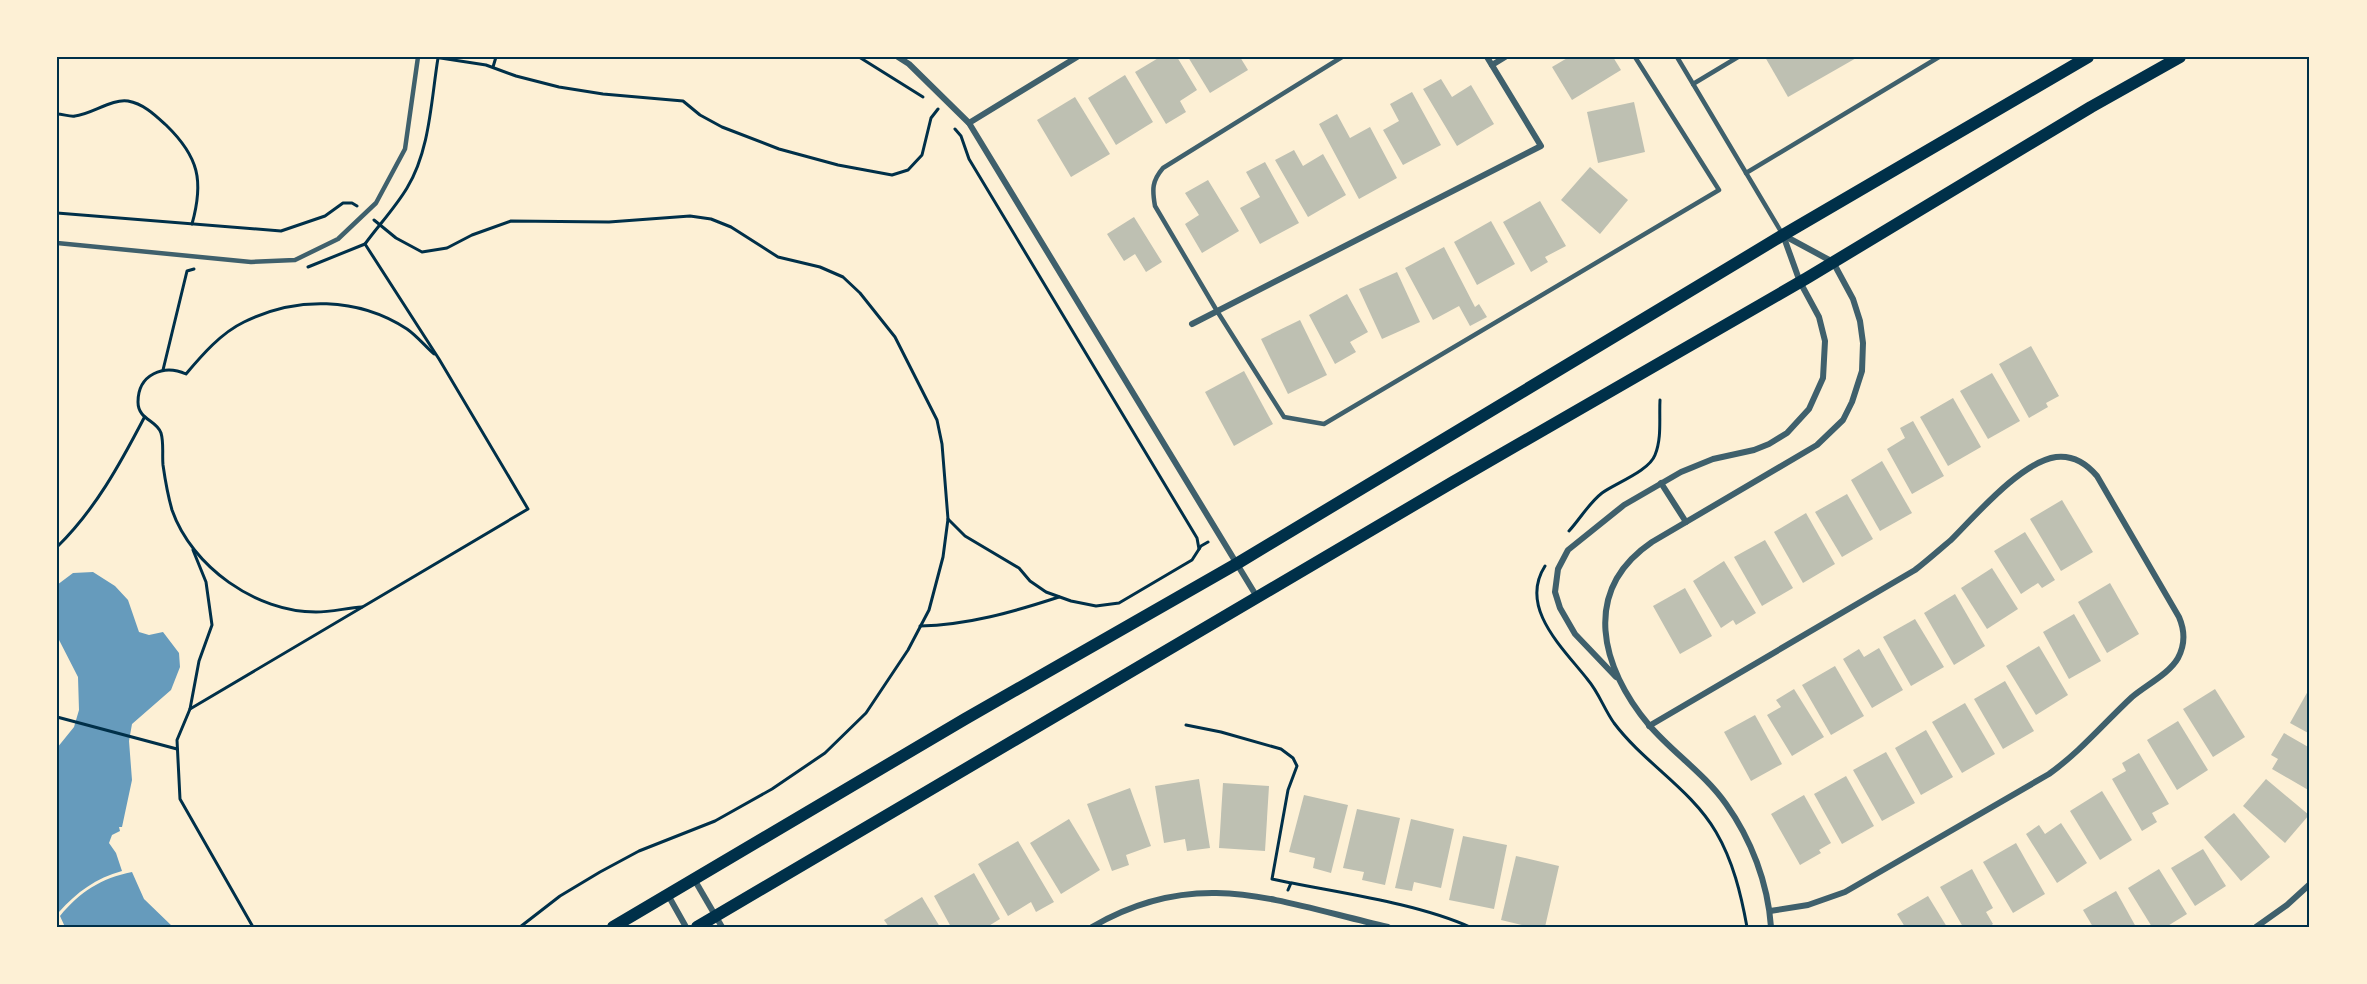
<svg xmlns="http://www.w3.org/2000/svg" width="2367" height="984" font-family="'Open Sans',sans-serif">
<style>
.water{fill:#669bbc}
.building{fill:#bec0b2}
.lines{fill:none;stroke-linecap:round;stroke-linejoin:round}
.path{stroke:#003049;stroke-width:3}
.service{stroke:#3f606c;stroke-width:4.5}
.minor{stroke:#3f606c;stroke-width:6}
.secondary{stroke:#003049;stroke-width:12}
.neatline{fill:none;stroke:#003049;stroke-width:2}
</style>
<rect width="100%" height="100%" fill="#fdf0d5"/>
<g class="water">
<path d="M93,572L115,586L128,600L139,632L149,635L163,632L179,653L180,667L171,690L132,724L129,741L132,780L122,827H119L120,831L112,835L109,843L116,853L122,871C96,878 77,892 59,912L57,911V748L74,727L79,710L78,677L57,636V585L73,573Z"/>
<path d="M132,872L144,899L173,927H65L60,916C80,892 101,878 132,872Z"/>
</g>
<g class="building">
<path d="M1160,57H1177L1197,90L1180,101L1186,112L1166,124L1135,72Z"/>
<path d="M1188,57H1240L1248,70L1210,93Z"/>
<path d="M1569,57H1613L1621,70L1572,100L1552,67Z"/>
<path d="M1765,57H1858L1788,97Z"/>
<path d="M1125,75L1153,122L1116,145L1088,98Z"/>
<path d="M1441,79L1452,97L1471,85L1494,124L1457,146L1423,89Z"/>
<path d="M1412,92L1441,145L1403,165L1383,130L1399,121L1390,104Z"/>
<path d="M1075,97L1110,154L1071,177L1037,120Z"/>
<path d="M1634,102L1645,152L1598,163L1587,112Z"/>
<path d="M1337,114L1350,138L1370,127L1397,178L1359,199L1319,124Z"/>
<path d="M1294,150L1303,166L1323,154L1346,195L1308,217L1275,160Z"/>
<path d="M1265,162L1299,223L1260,244L1240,208L1260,197L1246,172Z"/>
<path d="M1590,167L1628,200L1600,234L1561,200Z"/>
<path d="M1208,180L1239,231L1202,253L1185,224L1199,215L1185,193Z"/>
<path d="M1540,201L1566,246L1545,257L1548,262L1531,272L1503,222Z"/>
<path d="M1134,217L1162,262L1146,272L1135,254L1124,261L1107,234Z"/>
<path d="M1491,221L1515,264L1477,285L1454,242Z"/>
<path d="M1444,247L1475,307L1479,304L1487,317L1470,326L1459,306L1433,320L1405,268Z"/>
<path d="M1397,272L1420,322L1382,339L1359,289Z"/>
<path d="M1347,294L1368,332L1350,342L1356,352L1335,364L1309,315Z"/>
<path d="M1300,320L1327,375L1288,394L1261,339Z"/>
<path d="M2031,346L2059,396L2046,403L2048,407L2029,418L1999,364Z"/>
<path d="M1244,371L1273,424L1234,446L1205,392Z"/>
<path d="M1992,373L2020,421L1988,439L1960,391Z"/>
<path d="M1953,398L1981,447L1948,466L1920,417Z"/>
<path d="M1913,421L1944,476L1912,494L1887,449L1905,438L1900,428Z"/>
<path d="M1882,461L1912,513L1880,531L1851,480Z"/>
<path d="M1847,494L1873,539L1842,557L1815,512Z"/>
<path d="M2062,500L2093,552L2061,571L2030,519Z"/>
<path d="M1806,513L1835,564L1803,583L1774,532Z"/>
<path d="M2025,532L2055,580L2042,588L2038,583L2021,594L1994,551Z"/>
<path d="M1765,540L1793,588L1762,606L1734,557Z"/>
<path d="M1724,561L1756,613L1736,625L1733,620L1721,628L1693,581Z"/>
<path d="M1992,568L2018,609L1987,629L1961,588Z"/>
<path d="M2110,583L2139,634L2107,653L2078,602Z"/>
<path d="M1685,588L1712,636L1680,654L1653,606Z"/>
<path d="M1955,594L1985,646L1954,665L1924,613Z"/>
<path d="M2074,614L2101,661L2069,679L2043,632Z"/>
<path d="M1915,619L1944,667L1911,686L1883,637Z"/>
<path d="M2039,646L2068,695L2036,715L2006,666Z"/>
<path d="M1879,648L1903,690L1872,708L1843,659L1859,649L1864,657Z"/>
<path d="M1835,666L1864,716L1831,735L1802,685Z"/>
<path d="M2005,681L2034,731L2003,749L1974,699Z"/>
<path d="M1794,689L1824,737L1792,756L1767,715L1781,707L1776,700Z"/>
<path d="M2215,689L2245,737L2213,757L2183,709Z"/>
<path d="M2308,691L2310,692V734L2290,723Z"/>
<path d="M1965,703L1995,754L1962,773L1932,722Z"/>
<path d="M1755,715L1782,764L1751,781L1724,732Z"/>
<path d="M2178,721L2208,770L2177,790L2147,740Z"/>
<path d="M1926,730L1953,777L1921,795L1895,748Z"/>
<path d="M2284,733L2310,748V791L2272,769L2278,759L2271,755Z"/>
<path d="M1886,752L1915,803L1882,821L1853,770Z"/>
<path d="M2139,753L2169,804L2152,813L2157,822L2142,831L2112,779L2126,771L2122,763Z"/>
<path d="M1846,776L1874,826L1842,844L1814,794Z"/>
<path d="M1199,779L1210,848L1187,851L1185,839L1164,843L1155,786Z"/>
<path d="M2266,779L2309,815L2285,843L2243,806Z"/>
<path d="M1223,783L1269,786L1265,851L1219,848Z"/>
<path d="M1130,788L1151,846L1126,855L1129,865L1112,871L1087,804Z"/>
<path d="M2102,791L2132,840L2100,860L2070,811Z"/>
<path d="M1304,795L1348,805L1331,873L1313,868L1315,858L1289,852Z"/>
<path d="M1804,795L1831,843L1819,850L1821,853L1800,865L1771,814Z"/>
<path d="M1357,809L1400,818L1385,885L1362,880L1364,872L1343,868Z"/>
<path d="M2234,813L2270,857L2241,881L2204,837Z"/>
<path d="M1069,819L1100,870L1061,894L1030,843Z"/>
<path d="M1411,819L1454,829L1441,888L1414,882L1412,891L1395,888Z"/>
<path d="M2061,823L2087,863L2057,883L2026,834L2039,825L2045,834Z"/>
<path d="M1463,836L1507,845L1494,909L1449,900Z"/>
<path d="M1018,841L1054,902L1036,912L1031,902L1008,916L978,864Z"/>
<path d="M2016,843L2045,894L2013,913L1983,862Z"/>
<path d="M2203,849L2226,886L2195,906L2171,868Z"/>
<path d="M1516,856L1559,866L1545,927H1530L1501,920Z"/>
<path d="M1972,869L1993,908L1986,912L1993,924L1989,927H1963L1940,887Z"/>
<path d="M2159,869L2187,914L2166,927H2152L2128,888Z"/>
<path d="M974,873L1000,919L987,927H951L934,896Z"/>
<path d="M2116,891L2136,927H2093L2083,910Z"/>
<path d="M1928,896L1947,927H1905L1897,914Z"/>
<path d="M922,897L940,927H889L884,920Z"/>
</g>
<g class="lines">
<g class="path">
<path d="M434,57L486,65L516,76L559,87L603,94L683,101L700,115L722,127L779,149L838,165L892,175L908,170L922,155L931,118L938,109"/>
<path d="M859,57L923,97"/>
<path d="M493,67L496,57"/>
<path d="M57,114C63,114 70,117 75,116C90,115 113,98 128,101C144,104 155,115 166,125C199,157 204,181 192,224"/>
<path d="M955,129L961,136L969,159L1197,538L1199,549"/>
<path d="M57,213L281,231L325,216L343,203H352L357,206"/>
<path d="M374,220L396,238L422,252L447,248L472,235L511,221L609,222L690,216L711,219L731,227L778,257L820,267L843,277L860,293L895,337L937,420L942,444L948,519L943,557L929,610L908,650L866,713L825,753L772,789L715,821L639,851L600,872L560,896L520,927"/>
<path d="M308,267L365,244"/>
<path d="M163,370L187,271L194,269"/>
<path d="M948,519L965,536L1019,568L1030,581L1046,592L1071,601L1096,606L1119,603L1192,560L1201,546L1208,542"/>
<path d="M1569,531C1580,519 1589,503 1602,493C1616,483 1649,471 1655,455C1662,438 1659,418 1660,400"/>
<path d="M57,547C95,510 120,464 144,418"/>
<path d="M193,550L206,582L212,625L199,661L190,709L177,740L180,799L253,927"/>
<path d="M1545,566C1518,608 1564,649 1588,680C1599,693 1604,709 1614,723C1644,763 1691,789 1716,832C1733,861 1741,894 1747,927"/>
<path d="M362,607C347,608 331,612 316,612C256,612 192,567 172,510C168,496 165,479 163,465C162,455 164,443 161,433C157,420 138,420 138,402C138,374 164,364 186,374C202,355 221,333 244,322C296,296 358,297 407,329C417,336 425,346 434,354"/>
<path d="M920,626C968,625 1013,612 1059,597"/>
<path d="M190,709L528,509L439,359L365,244C378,226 395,208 407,188C430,150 431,101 438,58"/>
<path d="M57,717L177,749"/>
<path d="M1186,725L1221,732L1281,749L1293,758L1297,766L1288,790L1272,879L1291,883L1288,890"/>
<path d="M1292,883C1347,894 1419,904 1470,927"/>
</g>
<g class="service">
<path d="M1342,57L1163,168C1152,181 1152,189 1155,206L1217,311L1284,417L1324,424L1719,190L1635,57"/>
<path d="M1677,57L1783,235"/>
<path d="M1693,84L1738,57"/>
<path d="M1746,173L1939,57"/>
<path d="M57,243L251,262L295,260L338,239L376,203L405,149L418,57"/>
</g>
<g class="minor">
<path d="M898,57L909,64L969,123L1257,597"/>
<path d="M1492,65L1505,57"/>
<path d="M969,123L1077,57"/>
<path d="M1192,324L1541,146L1487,57"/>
<path d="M1661,483L1686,522"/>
<path d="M1616,677L1575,634L1560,608L1555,592L1558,569L1568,550L1624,505L1681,472L1713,459L1754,450L1769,444L1787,433L1809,409L1823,378L1825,341L1819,317L1800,282L1783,235"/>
<path d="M1649,726L1915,570C1928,560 1939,550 1951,540C1976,515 2021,462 2056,457C2073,455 2086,463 2097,476L2179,617C2185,631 2185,645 2178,658C2169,674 2146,685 2132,697C2104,723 2081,751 2049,774L1845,892L1808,905L1770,911"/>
<path d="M694,879L722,927"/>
<path d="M668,895L686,927"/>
<path d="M1092,927C1198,865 1278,902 1388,927"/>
<path d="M1771,927C1768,883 1751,839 1726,804C1704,773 1673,753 1649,725C1601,668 1580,591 1652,542L1817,445L1843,420L1852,402L1862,371L1863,343L1860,321L1853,299L1833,262L1783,235"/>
<path d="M2256,927L2287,905L2310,884"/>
</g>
<g class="secondary">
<path d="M613,927L965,719L1238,563L1783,235L2088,57"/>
<path d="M697,927L1453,482L1807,278L2091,107L2180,57"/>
</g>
</g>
<rect width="2367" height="984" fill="none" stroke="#fdf0d5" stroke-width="117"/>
<rect x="58" y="58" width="2250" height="868" class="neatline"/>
</svg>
